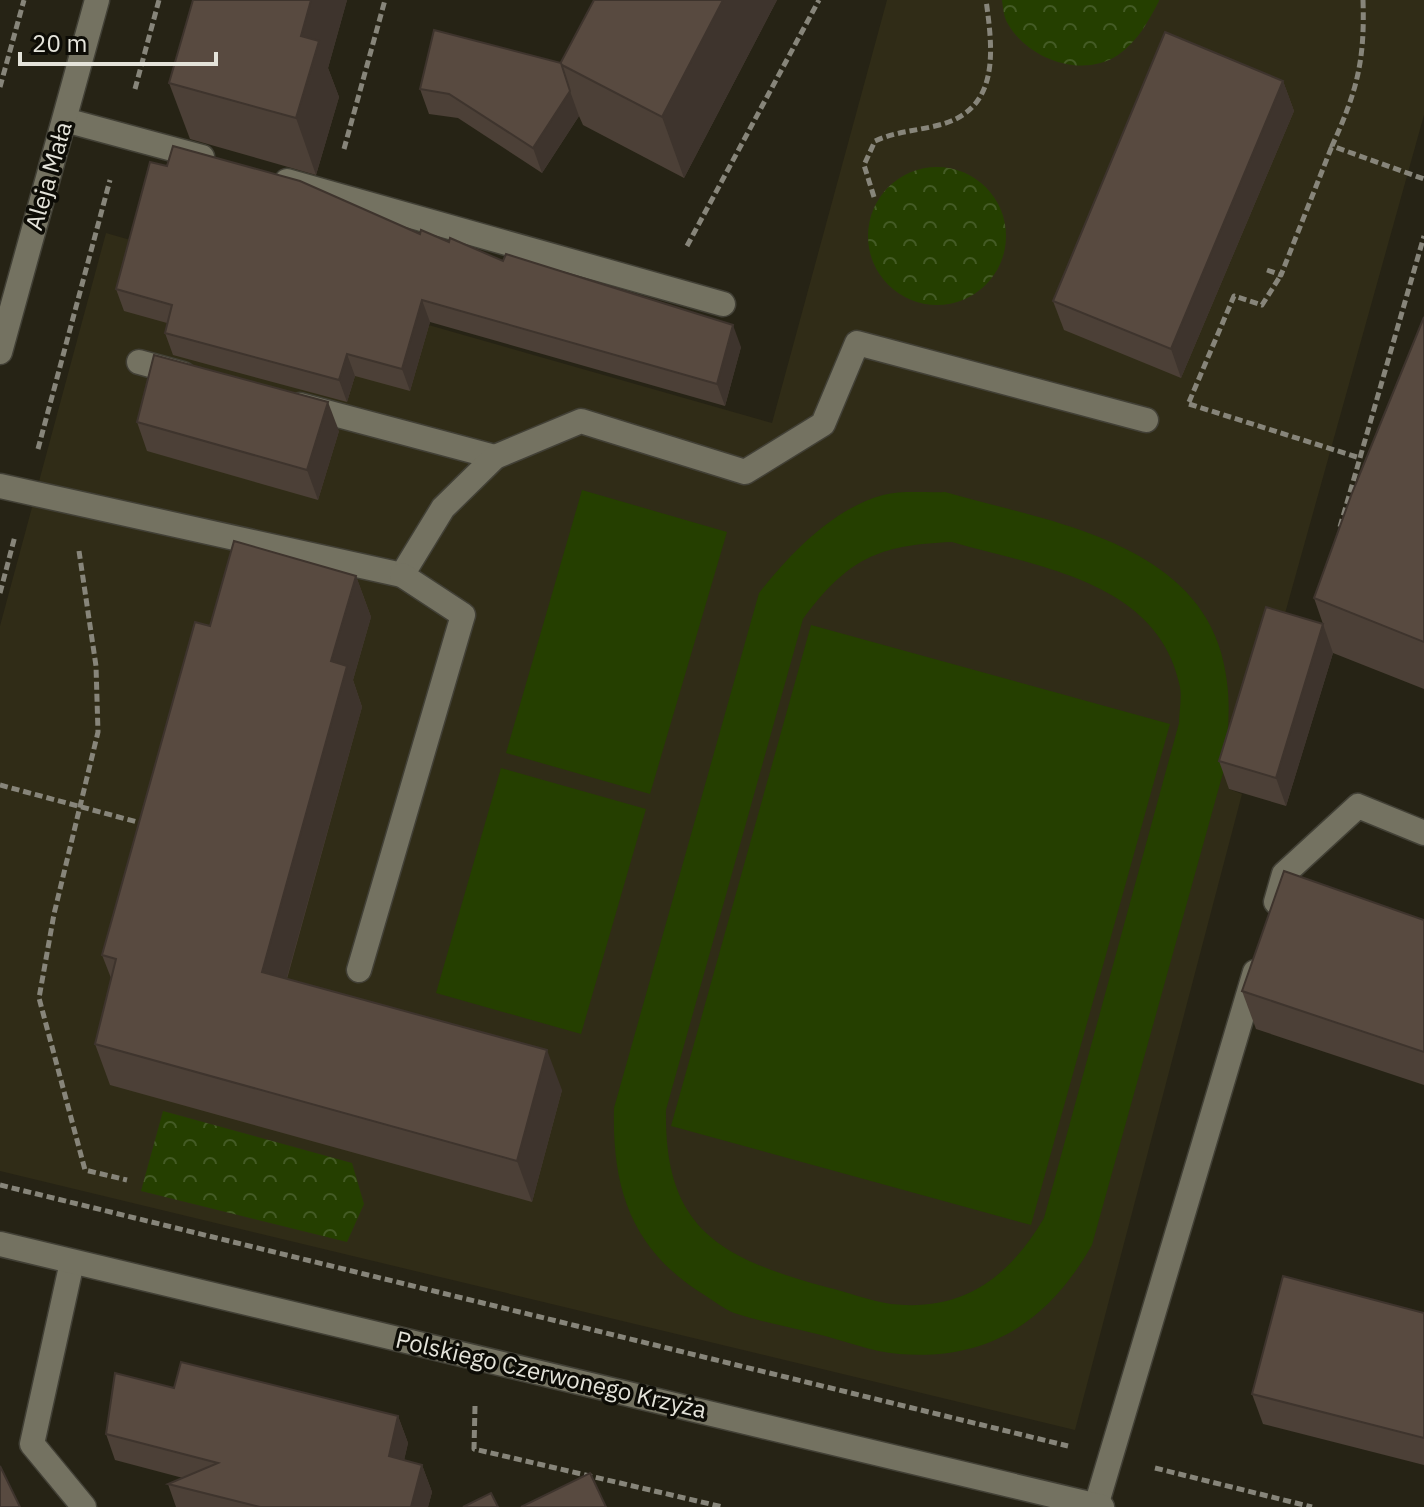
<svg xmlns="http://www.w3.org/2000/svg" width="1424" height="1507" font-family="'IBM Plex Sans',sans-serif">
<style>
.built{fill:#302c17}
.park{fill:url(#park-crowns)}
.pitch{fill:#253f00;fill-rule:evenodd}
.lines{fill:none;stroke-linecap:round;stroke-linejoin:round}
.service-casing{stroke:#424036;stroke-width:27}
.minor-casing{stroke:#424036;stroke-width:27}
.path{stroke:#87857a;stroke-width:5;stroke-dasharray:8 4;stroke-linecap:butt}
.service{stroke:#747261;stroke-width:24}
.minor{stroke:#747261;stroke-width:24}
.wall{fill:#4c4037}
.shaded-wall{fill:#3e342d}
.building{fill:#584a40;stroke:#3e342d;stroke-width:2}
.labels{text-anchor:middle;stroke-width:7;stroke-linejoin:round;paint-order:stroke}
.street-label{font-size:24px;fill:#e4e3da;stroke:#0d0c06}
</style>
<defs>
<pattern id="park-crowns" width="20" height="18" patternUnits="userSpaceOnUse" patternTransform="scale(2)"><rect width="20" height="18" fill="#253f00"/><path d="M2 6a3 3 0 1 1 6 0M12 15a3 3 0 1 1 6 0" fill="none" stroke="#445b25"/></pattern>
</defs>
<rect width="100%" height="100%" fill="#262315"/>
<path class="built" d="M887,0H1424V115L1279,635L1229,789L1242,794L1075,1430L0,1171V626L106,233L772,423Z"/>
<g class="park">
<path d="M1002,0H1159V1C1148,22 1138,41 1118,55C1082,79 1028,59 1008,24C1004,18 1003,8 1002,0Z"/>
<circle cx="937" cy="236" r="69"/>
<path d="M163,1111L352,1163L364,1204L347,1242L141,1191Z"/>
</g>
<g class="pitch">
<path d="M582,490L727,532L650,794L506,753Z"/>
<path d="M945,492C1053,523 1212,543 1227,682C1231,713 1227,742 1223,773L1092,1245C1049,1321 989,1361 899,1354C872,1352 843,1340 817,1334C790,1327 761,1322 734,1313C722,1308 710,1298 698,1291C630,1246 612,1186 614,1108L759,593C790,554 832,509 883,495C902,490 926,493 945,492ZM952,542C1038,567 1159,581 1180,687C1182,698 1179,712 1179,723L1044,1218C1009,1277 964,1312 891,1304C870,1301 847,1292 826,1287C721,1258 664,1230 666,1110L803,619C848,559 877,545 952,542Z"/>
<path d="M811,625L1170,724L1031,1225L671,1126Z"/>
<path d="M501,768L646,809L581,1034L436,993Z"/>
</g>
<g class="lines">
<g class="service-casing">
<g id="service">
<path d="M65,120L202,157"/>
<path d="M287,181L723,304"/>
<path d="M139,362L183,374"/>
<path d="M300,405L495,457"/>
<path d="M0,486L402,575L443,508L495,457L581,421L745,472L823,424L857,343L1146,420"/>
<path d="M1276,902L1284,874L1358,806L1424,833"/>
<path d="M359,970L463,615L402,575"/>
<path d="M72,1262L32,1444L84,1507"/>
<path d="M1096,1506L1255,972"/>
</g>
</g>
<g class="minor-casing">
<g id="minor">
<path d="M0,352L97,0"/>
<path d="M0,1244L1102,1507"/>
</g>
</g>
<g class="path">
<path d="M1363,0C1365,61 1357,91 1332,146L1424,179"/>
<path d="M0,87L24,0"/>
<path d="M135,89L159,0"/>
<path d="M344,149L385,0"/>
<path d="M874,197L864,165L875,141C895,132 914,131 935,126C1001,112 993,51 986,0"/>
<path d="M687,246L819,0"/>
<path d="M1267,270L1281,275L1332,146"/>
<path d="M1189,402L1234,296L1262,305L1281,275"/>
<path d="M1189,404L1360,458"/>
<path d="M38,449L110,180"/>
<path d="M1340,527L1424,236"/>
<path d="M79,551L96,666L98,732L54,914L39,998L85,1170L127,1180"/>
<path d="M0,593L15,536"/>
<path d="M0,785L141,823"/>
<path d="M0,1185L1068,1446"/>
<path d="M475,1406L474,1449L723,1507"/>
<path d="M1155,1468L1312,1507"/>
</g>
<use href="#service" class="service"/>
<use href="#minor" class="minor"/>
</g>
<g class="wall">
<path d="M193,0H347L328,68L339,97L316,175L190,139L169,83Z"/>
<path d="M777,0L684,178L583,125L579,116L542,173L458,118L429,114L420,89L561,63Z"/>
<path d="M1283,81L1294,111L1181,378L1064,330L1053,301Z"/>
<path d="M420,234L449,242L741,347L725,406L430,322L410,391L355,376L347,402L173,355L165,333L167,323L124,311L116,289Z"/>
<path d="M1424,317V689L1333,653L1286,806L1229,789L1219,761L1323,624L1314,598Z"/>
<path d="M137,422L339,431L318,500L147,451Z"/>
<path d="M356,576L371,617L353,680L362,707L287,979L562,1090L532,1202L110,1085L95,1044L111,978L102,955L210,626Z"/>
<path d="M1424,920V1085L1256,1029L1242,991Z"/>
<path d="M1424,1313V1465L1263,1424L1252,1394Z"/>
<path d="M398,1416L408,1443L404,1460L422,1465L432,1492L428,1507H176L168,1484L183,1478L115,1460L106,1434Z"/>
</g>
<g class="shaded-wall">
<path d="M311,0H347L328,68L339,97L316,175L296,118L301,36Z"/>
<path d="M723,0H777L684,178L662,117Z"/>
<path d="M1283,81L1294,111L1181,378L1171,349Z"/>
<path d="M570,91L579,116L542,173L533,148Z"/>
<path d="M422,300L430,322L410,391L402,369Z"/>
<path d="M733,325L741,347L725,406L717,384Z"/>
<path d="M347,354L355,376L347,402L339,380Z"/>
<path d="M328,402L339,431L318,500L307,470Z"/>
<path d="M356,576L371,617L353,680L362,707L277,1013L262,972L331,661Z"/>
<path d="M1323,624L1333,653L1286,806L1276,778Z"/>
<path d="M547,1050L562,1090L532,1202L517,1161Z"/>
<path d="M398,1416L408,1443L399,1483L389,1456Z"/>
<path d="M422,1465L432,1492L428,1507H411Z"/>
</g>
<g class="building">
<path d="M193,0H311L301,36L319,41L296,118L169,83Z"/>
<path d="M594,0H723L662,117L560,64Z"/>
<path d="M434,30L561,63L570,91L533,148L449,94L420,89Z"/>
<path d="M1165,32L1283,81L1171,349L1053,301Z"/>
<path d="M173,146L300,181L420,234L421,230L449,242L450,238L503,261L506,254L733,325L717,384L422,300L402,369L347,354L339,380L165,333L172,305L116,289L150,162L167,166Z"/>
<path d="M1424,317V642L1314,598L1352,493Z"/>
<path d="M154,355L328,402L307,470L137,422Z"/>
<path d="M234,541L356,576L331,661L347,666L262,972L547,1050L517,1161L95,1044L116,959L102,955L195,622L210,626Z"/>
<path d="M1266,607L1323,624L1276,778L1219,761Z"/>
<path d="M1284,871L1424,920V1052L1242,991Z"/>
<path d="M1283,1276L1424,1313V1438L1252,1394Z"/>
<path d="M181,1362L398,1416L389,1456L422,1465L411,1507H260L168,1484L218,1463L106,1434L115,1373L174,1388Z"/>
<path d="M0,1466L20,1507H0Z"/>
<path d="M590,1473L606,1507H521Z"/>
<path d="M491,1493L498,1507H463Z"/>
</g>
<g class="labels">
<g class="street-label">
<text transform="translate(49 176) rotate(-74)" y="8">Aleja Mała</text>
<text transform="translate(551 1375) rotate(13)" y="8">Polskiego Czerwonego Krzyża</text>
</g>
</g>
<path d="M20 52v12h196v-12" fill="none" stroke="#e4e3da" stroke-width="4"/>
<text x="32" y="52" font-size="24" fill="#e4e3da" stroke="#0d0c06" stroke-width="6" paint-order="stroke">20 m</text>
</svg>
